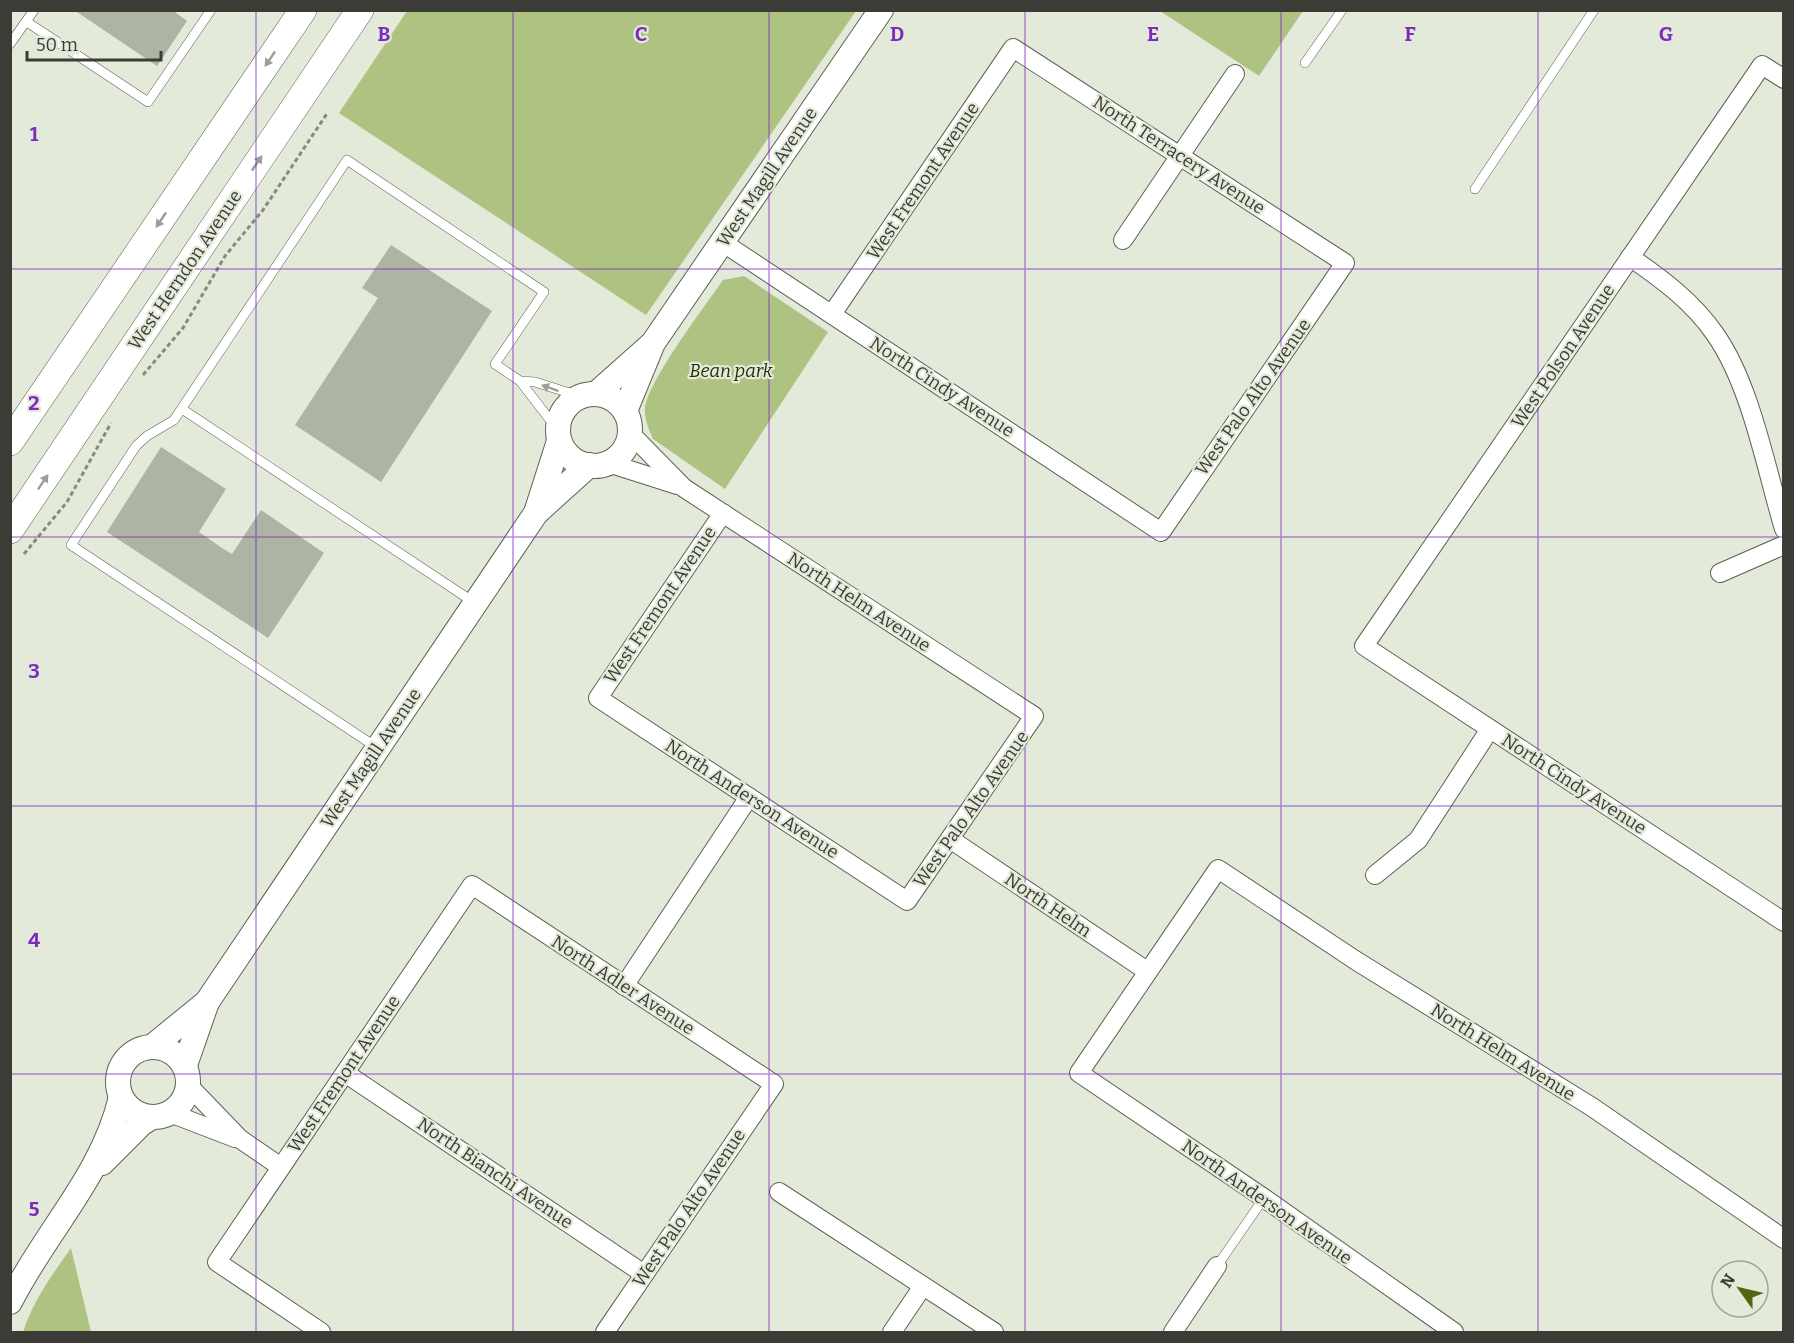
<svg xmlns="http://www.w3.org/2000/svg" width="1794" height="1343" font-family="Bitter,serif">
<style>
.green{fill:#aec382}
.building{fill:#aeb4a3}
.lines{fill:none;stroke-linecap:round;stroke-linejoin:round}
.lane-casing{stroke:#5d6354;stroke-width:10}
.street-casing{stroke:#5d6354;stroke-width:20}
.secondary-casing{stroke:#5d6354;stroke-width:26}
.primary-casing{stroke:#5d6354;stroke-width:28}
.path{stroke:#878b7f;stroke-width:3;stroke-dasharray:4.5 3;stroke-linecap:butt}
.lane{stroke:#fff;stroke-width:9}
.street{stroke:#fff;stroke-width:18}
.secondary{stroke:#fff;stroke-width:24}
.primary{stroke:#fff;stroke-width:27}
.oneway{fill:#9c9e9a}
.grid{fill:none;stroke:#7b2cbf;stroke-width:1.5;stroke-opacity:0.55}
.labels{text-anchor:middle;stroke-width:4.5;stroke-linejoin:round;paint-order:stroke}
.street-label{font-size:18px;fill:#3a3c35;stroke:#e4ead9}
.park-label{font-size:18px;font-style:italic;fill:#242e07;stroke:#e4ead9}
.grid-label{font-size:20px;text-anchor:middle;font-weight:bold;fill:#7b2cbf;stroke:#e4ead9;stroke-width:4.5;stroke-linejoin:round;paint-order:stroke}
</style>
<rect width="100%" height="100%" fill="#e4ead9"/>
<g class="green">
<path d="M407,11L408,10L856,11L646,315L339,113Z"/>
<path d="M1160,11H1303L1259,76Z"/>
<path d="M744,276L828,332L725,489L653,439C649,430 644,418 645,408C648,381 705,306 723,280Z"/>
<path d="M71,1248L91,1332H23C33,1301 52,1275 71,1248Z"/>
</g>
<g class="building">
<path d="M74,10H172L187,21L157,66Z"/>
<path d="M391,245L492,311L381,482L295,425L378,298L362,288Z"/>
<path d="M161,447L226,489L199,532L222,548L232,554L261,510L324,553L268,638L107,532Z"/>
</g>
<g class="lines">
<g class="lane-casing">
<g id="lane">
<path d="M27,22L148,102L211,10"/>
<path d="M10,44L34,10"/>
<path d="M1305,63L1342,10"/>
<path d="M1475,189L1594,10"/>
<path d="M520,381L535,382L579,396"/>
<path d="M182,409L475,603"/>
<path d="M376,747L71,545L136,446L147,436L174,420L347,160L544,292L495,364L520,381L557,429"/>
<path d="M1217,1266L1264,1198"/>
</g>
</g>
<g class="street-casing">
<g id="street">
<path d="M1784,79L1762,65L1364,646L1784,922"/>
<path d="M1123,240L1235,74"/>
<path d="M722,242L1161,532L1345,263L1013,48L832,314"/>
<path d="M1630,257C1662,279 1693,302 1715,334C1751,385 1766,469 1784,529"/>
<path d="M630,433L684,488L1034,716L907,901L598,698L723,513"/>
<path d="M608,463L677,485"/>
<path d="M1720,573L1784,545"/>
<path d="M950,839L1147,971"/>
<path d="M1375,875L1418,840L1490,729"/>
<path d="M624,986L749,797"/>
<path d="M345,1073L644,1274"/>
<path d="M189,1086L240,1139L281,1167"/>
<path d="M170,1113L235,1138"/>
<path d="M779,1192L994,1332"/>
<path d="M321,1332L217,1262L472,885L774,1084L605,1332"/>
<path d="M892,1332L923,1286"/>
<path d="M1173,1332L1217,1266"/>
<path d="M1454,1332L1264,1198L1079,1073L1218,869L1355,960L1592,1107L1784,1239"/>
</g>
</g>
<g class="secondary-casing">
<g id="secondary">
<path d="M597,393L651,345"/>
<circle cx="594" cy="430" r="36"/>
<path d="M625,411L653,343L881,10"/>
<path d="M536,513L589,465"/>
<path d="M153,1046L207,1002"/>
<circle cx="153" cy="1082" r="35"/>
<path d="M185,1065L207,1002L536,513L559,441"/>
<path d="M102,1163L141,1124L152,1117"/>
<path d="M10,1302C45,1232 103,1175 121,1097"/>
</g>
</g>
<g class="primary-casing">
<g id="primary">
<path d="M10,442L303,10"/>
<path d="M10,530L360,10"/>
</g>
</g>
<g class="path">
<path d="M143,375L183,328L225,256L263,210L328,112"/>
<path d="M24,554L67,502L111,423"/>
</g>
<use href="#lane" class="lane"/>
<use href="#street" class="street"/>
<use href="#secondary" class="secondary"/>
<use href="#primary" class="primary"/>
</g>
<defs><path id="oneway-solid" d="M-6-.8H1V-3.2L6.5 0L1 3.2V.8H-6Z" transform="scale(1.5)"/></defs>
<g class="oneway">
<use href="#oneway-solid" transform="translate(270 59) rotate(124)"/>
<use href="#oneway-solid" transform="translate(257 163) rotate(-56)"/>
<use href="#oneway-solid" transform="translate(161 220) rotate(124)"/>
<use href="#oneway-solid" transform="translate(550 388) rotate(-160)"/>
<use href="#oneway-solid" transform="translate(43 482) rotate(-56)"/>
</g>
<path class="grid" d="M256,10V1332M513,10V1332M769,10V1332M1025,10V1332M1281,10V1332M1538,10V1332M10,269H1784M10,537H1784M10,806H1784M10,1074H1784"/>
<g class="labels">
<g class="street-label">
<text transform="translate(1179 155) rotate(33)" y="6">North Terracery Avenue</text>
<text transform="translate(767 177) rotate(-56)" y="6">West Magill Avenue</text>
<text transform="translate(923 181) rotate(-56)" y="6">West Fremont Avenue</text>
<text transform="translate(185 270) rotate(-56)" y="6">West Herndon Avenue</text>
<text transform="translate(1563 356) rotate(-56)" y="6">West Polson Avenue</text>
<text transform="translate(942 387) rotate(33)" y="6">North Cindy Avenue</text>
<text transform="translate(1253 397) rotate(-55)" y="6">West Palo Alto Avenue</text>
<text transform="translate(859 602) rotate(33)" y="6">North Helm Avenue</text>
<text transform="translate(660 605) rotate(-56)" y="6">West Fremont Avenue</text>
<text transform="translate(371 758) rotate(-56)" y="6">West Magill Avenue</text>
<text transform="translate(1574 784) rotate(33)" y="6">North Cindy Avenue</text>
<text transform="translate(752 799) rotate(33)" y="6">North Anderson Avenue</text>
<text transform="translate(971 809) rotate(-55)" y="6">West Palo Alto Avenue</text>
<text transform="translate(1048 905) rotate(34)" y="6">North Helm</text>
<text transform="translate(623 985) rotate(33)" y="6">North Adler Avenue</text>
<text transform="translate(1503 1052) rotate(32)" y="6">North Helm Avenue</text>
<text transform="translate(344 1074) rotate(-56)" y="6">West Fremont Avenue</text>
<text transform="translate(495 1173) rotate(34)" y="6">North Bianchi Avenue</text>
<text transform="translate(1267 1202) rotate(35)" y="6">North Anderson Avenue</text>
<text transform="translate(689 1208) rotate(-56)" y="6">West Palo Alto Avenue</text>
</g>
<g class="park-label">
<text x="731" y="377">Bean park</text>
</g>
</g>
<g class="grid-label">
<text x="384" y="41">B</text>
<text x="641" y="41">C</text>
<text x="897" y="41">D</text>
<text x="1153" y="41">E</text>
<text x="1410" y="41">F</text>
<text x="1666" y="41">G</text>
<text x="34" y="141">1</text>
<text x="34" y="410">2</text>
<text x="34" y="678">3</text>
<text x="34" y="947">4</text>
<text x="34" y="1216">5</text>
</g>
<rect width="1794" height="1343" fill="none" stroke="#3a3c35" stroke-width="24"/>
<g transform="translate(1740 1289) rotate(304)"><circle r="28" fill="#e4ead9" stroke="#a0a497" stroke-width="1.5"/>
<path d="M0-4.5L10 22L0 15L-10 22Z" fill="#516612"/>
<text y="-9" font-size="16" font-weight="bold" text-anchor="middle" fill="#3a3c35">N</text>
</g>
<path d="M27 51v9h134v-9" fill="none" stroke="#3a3c35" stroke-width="3"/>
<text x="36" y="51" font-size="18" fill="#3a3c35" stroke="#e4ead9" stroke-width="4.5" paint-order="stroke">50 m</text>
</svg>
